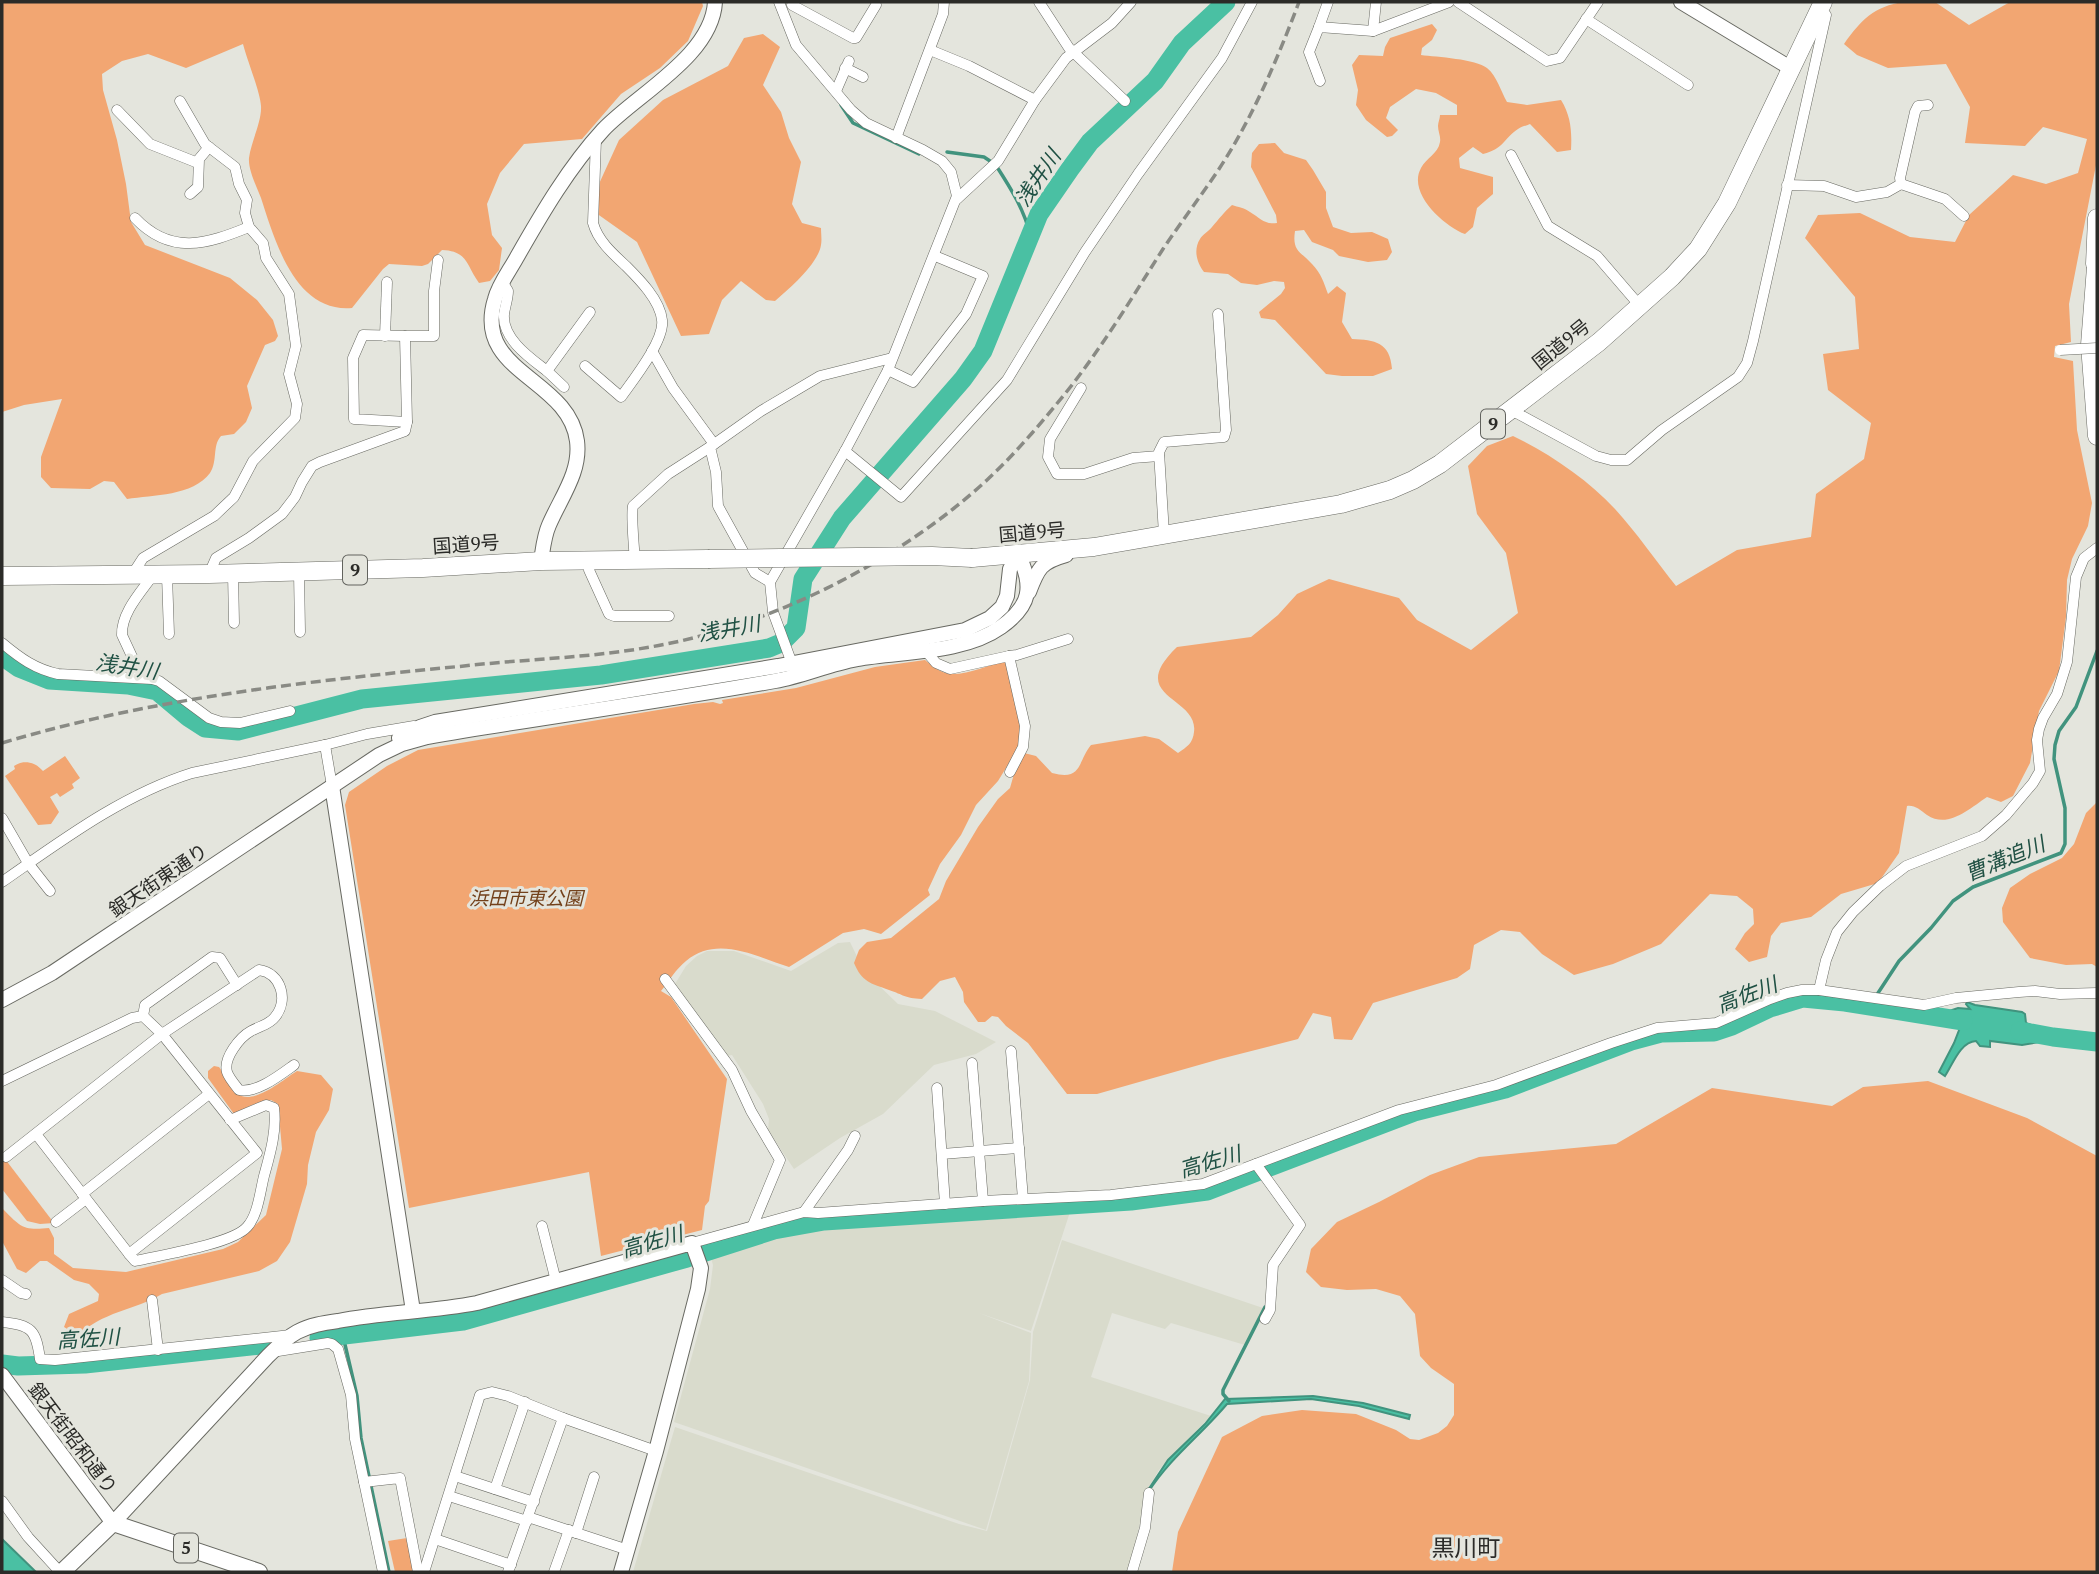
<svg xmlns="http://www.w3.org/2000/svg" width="2099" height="1574" font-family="'PT Serif','Noto Sans JP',serif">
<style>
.built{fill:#d9dbcc}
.green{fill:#f2a672}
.water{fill:#4ac0a3;stroke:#41937e;stroke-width:2}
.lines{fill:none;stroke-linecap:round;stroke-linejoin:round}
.stream{stroke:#41937e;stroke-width:3.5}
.river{stroke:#4ac0a3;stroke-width:19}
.street-casing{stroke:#686962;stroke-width:11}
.secondary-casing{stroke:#686962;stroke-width:16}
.primary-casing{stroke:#686962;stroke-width:18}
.highway-casing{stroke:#686962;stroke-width:19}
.street{stroke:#fff;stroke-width:10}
.secondary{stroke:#fff;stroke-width:14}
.primary{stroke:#fff;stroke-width:16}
.highway{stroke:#fff;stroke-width:18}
.rail{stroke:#898a84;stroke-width:3.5;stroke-dasharray:10 5;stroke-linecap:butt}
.street-bridge-casing{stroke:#686962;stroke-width:11;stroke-linecap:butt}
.highway-bridge-casing{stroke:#686962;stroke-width:19;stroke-linecap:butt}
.street-bridge{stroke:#fff;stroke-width:10}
.highway-bridge{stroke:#fff;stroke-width:18}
.labels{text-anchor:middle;stroke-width:6;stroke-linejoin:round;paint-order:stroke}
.shield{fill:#e4e5dd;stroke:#62635e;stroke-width:2}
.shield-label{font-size:18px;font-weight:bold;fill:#2b2b28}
.street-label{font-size:19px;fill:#2b2b28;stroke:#e4e5dd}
.park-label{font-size:19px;font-style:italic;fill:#73411b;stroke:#e4e5dd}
.water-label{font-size:21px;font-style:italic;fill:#205144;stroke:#e4e5dd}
.quarter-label{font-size:23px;fill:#2b2b28;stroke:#e4e5dd}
</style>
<rect width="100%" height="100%" fill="#e4e5dd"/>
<g class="built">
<path d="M850,942L864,971L898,1004L935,1011L996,1042L976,1054L934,1065L883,1114L840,1138L794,1169L768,1130L769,1119L763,1104L732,1055L727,1056L678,993L675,984L686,966L697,956L707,951H734L791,971L838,943Z"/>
<path d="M1070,1212L1031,1331L979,1313L1031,1333L1029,1381L986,1530L674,1422L710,1289L713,1265L711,1258L757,1243L804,1232L960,1217Z"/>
<path d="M1062,1240L1263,1308L1245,1345L1171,1323L1165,1329L1112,1313L1091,1377L1211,1416L1168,1459L1159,1470L1143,1497L1141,1518L1129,1572H633L675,1427L959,1524L987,1531L1030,1380L1033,1332Z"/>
</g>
<g class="green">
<path d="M2,2H702L703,6L688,41L660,68L621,94L582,139L524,144L500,173L487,204L492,235L502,248L499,270L490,281L479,283C466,265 468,251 442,250L428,264L422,266L389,264L383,269L352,308C295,313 275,241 261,198C257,187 248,170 249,158C251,142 262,121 261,106C260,91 247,60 243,44L186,68L148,54L122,61L102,74L103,90L117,140L126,184L131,222L145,245L230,278L257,300L273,320L278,336L275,341L265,345L247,386L252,408L246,422L234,434L221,436C212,446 218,461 210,473C193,496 153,495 127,499L114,482L104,481L90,489L51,488L41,477V457L62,399L24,405L2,412Z"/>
<path d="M1904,2H1935L1969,25L2010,2H2097V160L2069,304L2071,342L2055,346L2054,357L2073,361L2077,430L2092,503L2088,526L2072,559L2067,580L2066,617L2059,671L2039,711L2030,763L2013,796L2001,802L1987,797C1969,809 1948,829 1927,815C1920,810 1915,805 1907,806L1899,853L1878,883L1841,894L1811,917L1781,923L1771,936L1767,957L1749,962L1735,949L1745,933L1754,924L1753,909L1737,896L1710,894L1661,944L1613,964L1574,975L1542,954L1520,932L1501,930L1474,945L1470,969L1457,978L1373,1003L1352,1040L1334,1039L1331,1017L1313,1013L1298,1039L1220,1059L1097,1094H1067L1028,1043L1006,1026L998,1017L992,1016L985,1022H978L964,1002L963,992L955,977L940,981L922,999C904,998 904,995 889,990C870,983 862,982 854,963L859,950L867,942L891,938L939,899L946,881L978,827L998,799L1010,788L1018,760L1024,753L1036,756L1052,773C1083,781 1077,762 1091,745L1145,736L1159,739L1178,753C1187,747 1193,743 1194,732C1199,696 1124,698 1177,647L1251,637L1278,615L1297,594L1329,579L1399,598L1417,620L1471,650L1518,613L1506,553L1477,514L1468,466L1487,446L1513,436C1550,454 1587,479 1615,509C1637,533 1656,561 1676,586L1737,550L1811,537L1816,494L1864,459L1871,423L1828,390L1823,354L1859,349L1855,297L1805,238L1818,215L1860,213L1910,237L1955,242L1969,215L2013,175L2046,184L2078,173L2087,139L2043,127L2025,146L1965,143L1970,107L1946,64L1888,68L1857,55L1844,44C1861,20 1874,6 1904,2Z"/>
<path d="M1432,24L1437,30L1432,40L1422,48L1421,55C1437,57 1476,59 1487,68C1497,76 1501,92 1507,102L1527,105L1561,100C1571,116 1572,132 1571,150L1557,152L1530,124C1526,126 1522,126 1518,129C1504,138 1504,149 1483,154L1473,147L1459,158L1460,168L1493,177V194L1477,208L1473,227L1465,234C1444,226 1407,193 1421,168C1426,158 1438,154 1440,142C1441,136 1438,132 1438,126C1438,122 1440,119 1440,115H1457V105L1436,93L1416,89L1390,107L1386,118L1398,130L1392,136L1387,137L1366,120L1356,105L1358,90L1352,65L1359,55L1383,56L1385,47L1390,38Z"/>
<path d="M763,34L780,47L763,85L781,112L789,138L801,162L792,204L802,223L821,228C821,233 822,240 821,245C818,264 789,289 775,301L766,300L741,281L722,300L709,334L681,336L637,242L596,213L598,186L619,140L663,100L728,66L744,38Z"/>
<path d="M1275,143L1284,153L1306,160L1313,170L1326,192V208L1333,227L1351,233L1372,232L1388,239L1392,252L1387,260L1368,262L1339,256L1333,250L1312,242L1304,230L1295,231C1292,251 1300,251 1312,264C1321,273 1324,283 1328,294L1337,286L1346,293L1342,322L1352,339C1375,340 1390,342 1392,369L1373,376H1342L1326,374L1275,320L1261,318L1259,312L1281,294L1285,288L1284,282L1274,281L1257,285L1241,283L1228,274L1204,272C1197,263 1193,250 1200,239C1202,235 1209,231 1212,227C1219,219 1224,212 1232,205C1238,207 1245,208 1250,212C1260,218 1265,225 1277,223L1276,215L1251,167L1252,153L1259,144Z"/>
<path d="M925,660C932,666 941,673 950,674C968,675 990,665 1006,660L1022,727L1020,745L998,781L976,805L961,835L940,864L928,890L930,895L881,934L864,929L843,933L789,967C755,956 717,935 686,961C676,969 669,981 661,991L671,997L727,1079L709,1201L705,1206L702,1230L601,1256L589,1172L409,1208L345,805L349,792L387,766L418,750L694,704L713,702L720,704L723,703L722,700L796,688L875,667Z"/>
<path d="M65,756L80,778L72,784L74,788L60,797L57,793L50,797L59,812L51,824L38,825L5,776L15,769L14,766C23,759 36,762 43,771Z"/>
<path d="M2097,802V967L2092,964L2066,965L2030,958L2003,922L2002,908L2010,888L2030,874L2062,858L2074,844L2086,813Z"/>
<path d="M214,1066L219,1067C225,1074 231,1088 238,1094C253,1106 284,1079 297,1071L321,1075L333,1089L329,1110L316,1132L308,1165L307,1184L290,1242L277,1261L259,1271L162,1294C136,1310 100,1312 79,1336L64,1327L69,1314L98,1301L99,1294L89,1284L74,1280L47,1261H40L26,1273L17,1269L2,1241V1208C20,1226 22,1231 49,1228L54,1238V1254L73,1268L126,1272L223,1249L238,1242L266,1215L282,1149L278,1104L271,1100L252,1105L234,1114L208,1078V1071Z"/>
<path d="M1928,1081L2027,1118L2097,1156V1572H1172L1178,1532L1222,1437L1262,1416L1302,1410L1356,1414L1396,1430L1410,1439L1419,1440L1438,1433L1447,1426L1454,1415V1384L1431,1368L1420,1356L1415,1314L1400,1296L1376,1289L1347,1290L1321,1287L1306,1272L1311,1249L1337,1222L1379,1202L1430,1175L1479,1157L1616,1144L1712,1088L1832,1106L1863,1087Z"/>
<path d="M2,1155L54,1223L40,1224L27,1221L2,1189Z"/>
<path d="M407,1538L414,1572H395L388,1541Z"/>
</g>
<g class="water">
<path d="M1967,1002L1975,1005L2022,1012L2025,1014L2026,1023L2045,1030V1041L2022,1045L1990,1041V1047L1980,1046L1976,1041C1960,1042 1953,1064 1945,1076L1939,1072L1954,1043L1961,1025H1944L1943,1022L1939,1021L1940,1014L1958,1008L1970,1009L1966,1004Z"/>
<path d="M1313,1396L1363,1403L1410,1415L1409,1419L1359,1406L1311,1399L1227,1404C1201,1435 1171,1457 1149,1491L1148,1490L1168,1460L1205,1424L1225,1399Z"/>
<path d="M2,1539L36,1572H2Z"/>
</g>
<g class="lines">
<g class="stream">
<path d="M841,105L853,123L919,154"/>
<path d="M947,152L984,157L990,161"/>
<path d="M997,167C1010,187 1025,211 1030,235"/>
<path d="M1878,993L1899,961L1931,928L1953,901L1973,887L2061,853L2065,844V808L2054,759L2055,745L2059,731L2076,707L2097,651"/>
<path d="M343,1336L357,1396L361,1438L389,1572"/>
<path d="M1229,1401L1223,1394V1390L1265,1307"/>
</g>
<g class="river">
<path d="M2,656L19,668L49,680L128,685L157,691L188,717L205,728L238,731L362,699L601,675L769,648L781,643L796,628L803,579L842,518L963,379L983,351L1039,214L1070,169L1090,142L1155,81L1182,43L1226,2"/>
<path d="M2020,1031L2053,1037L2097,1042"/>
<path d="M319,1338L463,1321L687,1258L774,1230L824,1221L1131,1201L1207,1191L1414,1112L1505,1089L1631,1041L1661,1033L1714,1032L1732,1026L1770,1008L1803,998L1845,1002L1963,1021"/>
<path d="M2,1364L18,1366L85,1364L261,1345"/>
</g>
<g class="street-casing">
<g id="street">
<path d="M779,2L796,45L851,110L866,123L923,150L942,161L951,172L957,196L888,370L845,451L770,582L773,612L794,669"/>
<path d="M1039,2L1069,48L1125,101"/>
<path d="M1458,2L1547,61L1560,58L1598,2"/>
<path d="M792,5L853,38H856L876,5"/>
<path d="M1586,19L1688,85"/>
<path d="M1319,27L1328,2"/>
<path d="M1373,31L1376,2"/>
<path d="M930,50L969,66L1035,100"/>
<path d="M845,68L863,77"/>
<path d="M1320,81L1309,52L1319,27L1373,31L1449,2"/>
<path d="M836,91L849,61"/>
<path d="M117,110L150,144L198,163"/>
<path d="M896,138L943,14L944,2"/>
<path d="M1511,155L1548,226L1597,256L1640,306"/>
<path d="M1901,184L1945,199L1964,216"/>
<path d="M1787,185L1824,186L1856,197L1887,192L1901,184L1900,178L1915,112L1918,106L1928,105"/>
<path d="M190,194L198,187L199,159L209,147"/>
<path d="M957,199L998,161L1035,100L1066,58L1112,23L1131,2"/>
<path d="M135,218C171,256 207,244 249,227"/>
<path d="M503,283L508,291C508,299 505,306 504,314C502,339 530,358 547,371"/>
<path d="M385,336L387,282"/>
<path d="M405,336L363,335L353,358L354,419L407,422"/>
<path d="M652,351L673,388L714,444"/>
<path d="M585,366L621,397C633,380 665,340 662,320C660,300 639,279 626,266C613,254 598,241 593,223L596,139"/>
<path d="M888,370L913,382L966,314L983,276L935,256"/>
<path d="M564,387L547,371L590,312"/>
<path d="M1081,388L1050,439L1048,457L1057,474H1084L1133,458L1159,456"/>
<path d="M1511,410L1596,456L1611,460H1627L1662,430L1738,377L1747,363L1753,341L1826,15"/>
<path d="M845,451L901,497L1007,380L1085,252L1138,174L1222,58L1252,2"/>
<path d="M1164,534L1159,452L1164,442L1224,437L1226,430L1218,314"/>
<path d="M589,561V570L609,614L614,616H669"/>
<path d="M635,561C634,549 631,513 633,506L668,474L710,447"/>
<path d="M299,572L300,632"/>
<path d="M233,573L234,623"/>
<path d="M209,574L216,558L249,538L282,514L295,497L302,482L312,466L320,462L405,431L407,422L405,336H434V291L438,260"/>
<path d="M132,575L143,558L214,516L234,497L253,461L295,418L297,404L289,374L296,346L289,294L266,258L263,243L249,227L245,213L247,200L239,184L235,167L205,144L180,101"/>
<path d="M167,575L169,634"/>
<path d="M770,582L755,573L718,506L716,472L710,447L761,411L820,376L892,358"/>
<path d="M2,643C20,658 35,669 58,674L152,679L159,681L209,718L221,722L240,723L290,711"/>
<path d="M925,650L936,663L950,669L1009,656L1025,726L1023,747L1010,772"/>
<path d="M1009,656L1017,655L1068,639"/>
<path d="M142,678L122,635C121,613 141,592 153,575"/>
<path d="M325,745L332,786"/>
<path d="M2,818L28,863L50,891"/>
<path d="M2,882C61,841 122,795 192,773L325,745L367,734L414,726"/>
<path d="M665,979L732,1070L751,1111L780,1160L753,1225"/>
<path d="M1819,990L1826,960L1837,932L1853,912L1880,886L1906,866L1982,836L2006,815L2033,783L2040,771L2037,740L2039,729L2043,718L2057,694L2067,662L2076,577L2084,558L2097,548"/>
<path d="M143,1016L145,1005L212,957L220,958L237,985"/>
<path d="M1011,1051L1023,1199"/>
<path d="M972,1063L983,1201"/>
<path d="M2,1081L132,1018L143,1016L162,1034L257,1153L129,1254L36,1134"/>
<path d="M937,1088L945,1204"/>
<path d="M942,1154L1019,1148"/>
<path d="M6,1157L162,1034L259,970C281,973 289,1000 275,1017C269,1025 260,1026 251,1031C240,1037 223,1058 227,1072C229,1078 235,1085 239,1090C256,1094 280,1075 294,1065"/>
<path d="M1256,1164L1300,1225L1273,1265L1270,1310L1265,1319"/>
<path d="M82,1194L209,1094"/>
<path d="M804,1212L848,1150L855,1136"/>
<path d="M56,1222L86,1199"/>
<path d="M542,1226L556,1281"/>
<path d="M692,1243L804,1212L818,1213L983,1201L1111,1195L1203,1184L1399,1110L1496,1085L1611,1043L1657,1028L1716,1023L1770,999L1787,993L1802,990H1819L1924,1005L1956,998L2019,992L2035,991L2060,994L2097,993"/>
<path d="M129,1254L135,1261C161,1255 232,1244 247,1227C258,1215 260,1192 264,1176C270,1154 277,1131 274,1108L266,1105L230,1120"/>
<path d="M2,1280L21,1293L26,1294"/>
<path d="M152,1300L158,1350"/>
<path d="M2,1322C32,1325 36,1330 40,1359L55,1360L291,1335"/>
<path d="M272,1352L328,1343L332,1344L338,1349L351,1395L355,1439L383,1572"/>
<path d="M455,1476L534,1502"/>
<path d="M364,1482L400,1478L418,1572"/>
<path d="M495,1489L525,1402"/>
<path d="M449,1496L527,1521"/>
<path d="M2,1501L28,1537L60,1572"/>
<path d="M528,1517L628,1550"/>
<path d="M576,1533L594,1477"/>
<path d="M435,1539L511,1565"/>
<path d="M424,1572L480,1395L492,1392L508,1396L563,1418L656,1451"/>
<path d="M508,1572L563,1418"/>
<path d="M554,1572L569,1530"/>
<path d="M1132,1572L1145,1528L1149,1493"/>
</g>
</g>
<g class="secondary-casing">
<g id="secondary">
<path d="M1681,2L1792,69"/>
<path d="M541,561C543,549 544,536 549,525C561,497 581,472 577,441C569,378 472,373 495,299C499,284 510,270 517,257C542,213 569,167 603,130C637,94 712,56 715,2"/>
<path d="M1029,592C1038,568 1041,562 1066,555"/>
<path d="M399,738L420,727L435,722L778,666L965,630L990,618L1002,607L1007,596L1010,569L1018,554"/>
<path d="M332,786L413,1311"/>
<path d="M2,1000L52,973L379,755L402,744L427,737C543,717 659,702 775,681C803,676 829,664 857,659C902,651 963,654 1001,627C1031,606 1034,586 1018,554"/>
<path d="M2,1375L113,1523L268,1356C277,1347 286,1338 297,1332C310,1325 324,1323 338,1321C384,1312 431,1312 477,1303L692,1243L701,1268L698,1289L656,1451L621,1572"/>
</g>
</g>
<g class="primary-casing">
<path id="primary" d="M62,1572L113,1523L259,1572"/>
</g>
<g class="highway-casing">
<g id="highway">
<path d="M2097,254L2090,345L2097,436"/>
<path d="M2095,264L2097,218"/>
<path d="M972,558L1094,547L1341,504L1390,490L1413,480L1440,464L1599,342L1672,277L1698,249L1727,203L1823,2"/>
<path d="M2,576L209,574L423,568L541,561L708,559"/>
</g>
</g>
<use href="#street" class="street"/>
<use href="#secondary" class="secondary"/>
<use href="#primary" class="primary"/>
<use href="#highway" class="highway"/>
<path class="rail" d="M2,743C152,698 309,681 464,666C526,659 589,658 650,647C769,627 898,562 987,480C1016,453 1043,421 1068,390C1103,346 1133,296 1163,249C1181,222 1201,196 1219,169C1253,117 1277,60 1299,2"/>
<g class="street-bridge-casing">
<path id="street-bridge" d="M2060,350L2097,348"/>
</g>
<g class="highway-bridge-casing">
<path id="highway-bridge" d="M708,559L932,556L972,558"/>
</g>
<use href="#street-bridge" class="street-bridge"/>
<use href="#highway-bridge" class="highway-bridge"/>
</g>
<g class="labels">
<g class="shield">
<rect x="1481" y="409.5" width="24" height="29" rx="5"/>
<rect x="343" y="555.5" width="24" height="29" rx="5"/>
<rect x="174" y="1533.5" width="24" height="29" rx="5"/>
</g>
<g class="shield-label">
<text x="1493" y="430">9</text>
<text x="355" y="576">9</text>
<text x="186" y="1554">5</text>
</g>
<g class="street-label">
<text transform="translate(1561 344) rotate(-39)" y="7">国道9号</text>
<text transform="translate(1032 532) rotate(-5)" y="7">国道9号</text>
<text transform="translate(466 544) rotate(-4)" y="7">国道9号</text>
<text transform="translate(158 880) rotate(-34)" y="7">銀天街東通り</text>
<text transform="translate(73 1438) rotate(53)" y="7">銀天街昭和通り</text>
</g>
<g class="park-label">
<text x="526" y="905">浜田市東公園</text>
</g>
<g class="water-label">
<text transform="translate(1038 178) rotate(-56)" y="7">浅井川</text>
<text transform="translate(729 629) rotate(-10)" y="7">浅井川</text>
<text transform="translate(127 667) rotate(9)" y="7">浅井川</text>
<text transform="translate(2005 859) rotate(-22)" y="7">曹溝追川</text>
<text transform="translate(1747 995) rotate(-21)" y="7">高佐川</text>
<text transform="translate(1210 1162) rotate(-16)" y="7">高佐川</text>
<text transform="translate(652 1242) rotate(-16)" y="7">高佐川</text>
<text transform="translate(88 1339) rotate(-4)" y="7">高佐川</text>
</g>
<g class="quarter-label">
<text x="1466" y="1556">黒川町</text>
</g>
</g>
<rect width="2099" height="1574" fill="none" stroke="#2b2b28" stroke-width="7"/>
</svg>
